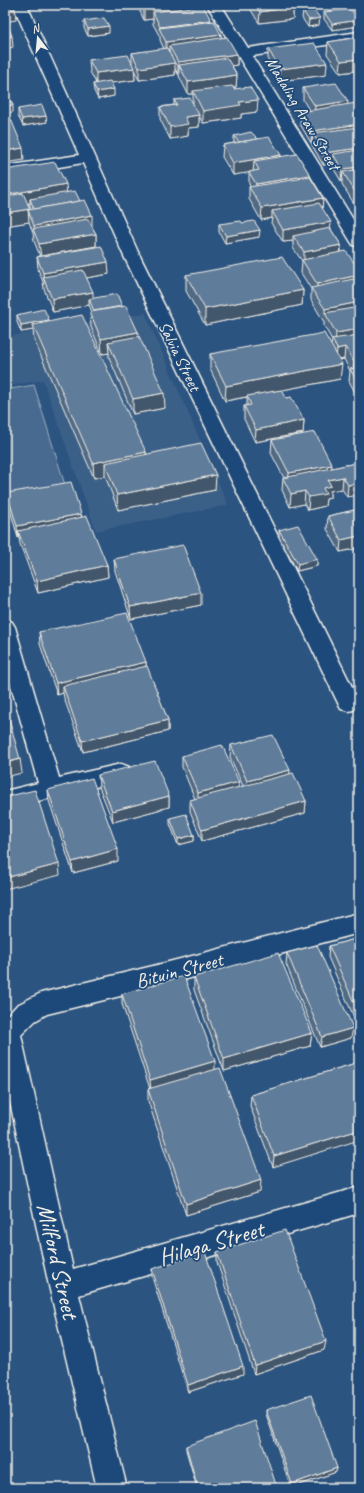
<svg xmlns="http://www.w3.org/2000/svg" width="364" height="1493" font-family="Caveat,sans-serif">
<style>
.built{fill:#3b6088}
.green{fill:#496b90;stroke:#9eaebc}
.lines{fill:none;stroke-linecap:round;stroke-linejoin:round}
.minor-casing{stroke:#f4f1e8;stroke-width:3}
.minor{fill:#1f4a7a;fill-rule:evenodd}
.wall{fill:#516a84;stroke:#f4f1e8;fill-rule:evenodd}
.shaded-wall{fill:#42566c;stroke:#f4f1e8}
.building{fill:#5e7b9a;stroke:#f4f1e8}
.labels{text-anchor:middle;stroke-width:3.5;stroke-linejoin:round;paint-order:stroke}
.far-street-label{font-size:17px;fill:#f4f1e8;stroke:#1f4a7a}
.street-label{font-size:20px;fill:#f4f1e8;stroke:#1f4a7a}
.near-street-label{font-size:24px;fill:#f4f1e8;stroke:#1f4a7a}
</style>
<rect width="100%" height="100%" fill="#2c5481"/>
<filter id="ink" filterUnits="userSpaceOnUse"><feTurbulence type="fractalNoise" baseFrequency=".025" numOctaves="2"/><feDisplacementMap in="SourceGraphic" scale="8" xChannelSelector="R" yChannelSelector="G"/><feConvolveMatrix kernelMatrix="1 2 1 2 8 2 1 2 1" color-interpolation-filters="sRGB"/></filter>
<g filter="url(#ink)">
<path class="built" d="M145,313L228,505L96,531L43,380L5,386V337Z"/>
<path class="green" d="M34,385L65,485L5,496V390Z"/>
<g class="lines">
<g class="minor-casing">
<g id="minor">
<path d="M13,5H27L138,252L359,701L357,709L349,711L341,709L338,703L122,252L83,163L5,176V166L79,155Z"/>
<path d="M207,5H221L248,48L359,32V40L252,56L359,229V247L353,245L351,242Z"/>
<path d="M5,619L12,622L15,627L59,778L121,764L129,767L132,773L129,779L5,809V791L38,783L5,664Z"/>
<path d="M359,913V933L153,988L47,1014L35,1021L21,1035L73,1269L359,1187V1213L79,1295L127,1488H97L49,1286L5,1078V1018L17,1005L41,993L153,966Z"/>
</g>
</g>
<use href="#minor" class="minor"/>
</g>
<g class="wall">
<path d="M137,5H200V6L210,22L221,35V38L237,54V65L232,66L237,75L236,87L234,88L257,112L241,114V118L203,123L199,116V127L188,128V136L170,139L160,119V107L174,105V100L193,103V94H188L179,76V74H178L175,69V75L139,80L134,70L135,80L111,83L114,96L98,99L94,91L93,84L96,83L90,72L89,60L132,63V53L164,49L160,40V37L153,24V19L144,20Z"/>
<path d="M237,5H292L293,7V19L259,23L251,10V7L240,9Z"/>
<path d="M326,5H347L346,9L358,26L332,30L324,19V12L330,11Z"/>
<path d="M303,11L319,25L308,27L302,18Z"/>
<path d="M84,21L109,33L88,36L84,28Z"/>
<path d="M359,37V83L355,77V71L340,73L327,54L328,42Z"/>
<path d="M268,49L326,75L279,81L268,61Z"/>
<path d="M303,88L348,105L359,207H356L342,184V181H341L332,166V164L323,165L312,145V143H311L300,124L301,112L309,110L303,100Z"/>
<path d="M18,109L47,122L23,126L18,116Z"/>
<path d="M234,136L258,139L281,155L280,157L310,175L309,177L323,198L322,208L330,228L341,245V253L359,275V400L349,381L350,371L344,359L340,360V379L282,390L286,398L304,420L303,433L255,442L244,419V406H247V397L225,401L210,369V354L331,345L332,340L324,326V322L311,300V289L301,273L302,261L293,248V241L283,242L271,223L272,218L261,220L249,199V187H250L249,184V172L233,175L222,157L223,145L234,143Z"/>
<path d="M5,170L67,192L92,227L96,234V246L65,252L109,274L86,278L93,298L122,306L138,332V336L165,408L133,414L109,357V353L102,354L91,327L90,312H92L89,305L53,312L44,289L43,282L38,269L37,257L40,256L34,241L33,233L29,222L5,226ZM28,203H30V206L32,210H30Z"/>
<path d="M219,224L259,237L225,243L219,232Z"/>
<path d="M186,275L303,290L302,305L205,325L186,291Z"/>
<path d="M17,315L49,322L146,452V454L215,490L118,510L106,478L105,476L94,478L34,340L33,330L21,332L17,322Z"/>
<path d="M272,440L332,468L356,463L347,497L342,489L330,491V498L326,499L325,506L308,510L304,504L290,507L282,490L283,478H284L271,453Z"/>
<path d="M7,493L81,514L82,517L107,565L108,577L38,593L20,544L19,538H18L9,506Z"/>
<path d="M359,509V548L340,552L327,529L328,516Z"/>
<path d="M279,530L317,559V566L297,571L279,537Z"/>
<path d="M114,559L201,605L131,619L115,571Z"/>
<path d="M39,632L146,662V667L168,720V731L83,752L64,698L63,693L57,695L40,644Z"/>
<path d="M231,745L289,774L306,801L305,813L202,841L190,811V800L195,799L182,767V756L239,782L238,787L243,786L230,757Z"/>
<path d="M98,775L169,796V807L113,822L99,787Z"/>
<path d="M48,790L118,861L73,873L49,801Z"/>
<path d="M170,818L194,835V841L178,845L170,824Z"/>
<path d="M359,938V1029L328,957L329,946Z"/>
<path d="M287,953L351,1038L320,1047L286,964Z"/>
<path d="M194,977L312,1033L310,1046L224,1071L194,990Z"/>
<path d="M122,994L215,1070L260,1192L186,1215L148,1101V1089H150L122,1004Z"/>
<path d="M359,1062L273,1167L250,1106L251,1095Z"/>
<path d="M359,1223V1232L358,1229Z"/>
<path d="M217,1252L324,1350L254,1374L217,1262Z"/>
<path d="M152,1269L243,1374L188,1392L152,1277Z"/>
<path d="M266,1410L337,1468L336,1472L291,1488L266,1414Z"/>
<path d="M186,1446L277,1488H197L186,1450Z"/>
</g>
<g class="shaded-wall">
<path d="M167,5H200V12H153V19L144,20V8Z"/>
<path d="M240,5H251V7L240,9Z"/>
<path d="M332,5H347L346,10L331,12Z"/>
<path d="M293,7V19L259,23L260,12Z"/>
<path d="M15,9L16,20L5,22V10Z"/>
<path d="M320,18L319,25L308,27L309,20Z"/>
<path d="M211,20L210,32L160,30V27Z"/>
<path d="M359,20L358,26L332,30V24Z"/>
<path d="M109,26V33L88,36V29Z"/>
<path d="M221,35V47L169,46V54H166V42Z"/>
<path d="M12,36L13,47L5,49V37Z"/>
<path d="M237,54V65L183,73L179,65V74H178V62Z"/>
<path d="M359,59V70L356,65L355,71L340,73L341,61Z"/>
<path d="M175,63V75L139,80V68Z"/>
<path d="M327,63L326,75L279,81L280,69Z"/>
<path d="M134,68L135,80L96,85V73Z"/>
<path d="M237,75L236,87L194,93L193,91V94H188V82Z"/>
<path d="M114,89V96L98,99L97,92Z"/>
<path d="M258,100L257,112L241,114V118L203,123V111L239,102Z"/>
<path d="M348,101L347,113L314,118L315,106Z"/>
<path d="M13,105V112L5,113V106Z"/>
<path d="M199,115V127L188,128V136L170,139V127L185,117Z"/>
<path d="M46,116L47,122L23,126L22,119Z"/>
<path d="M359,124V136L313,133L312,143H311L312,131Z"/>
<path d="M23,148L24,160L5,163V151Z"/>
<path d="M359,148V160L333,154L332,164L323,165L324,153Z"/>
<path d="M281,155L280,167L254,161L253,172L233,175V163Z"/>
<path d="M359,167V179L343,172L342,181H341L342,169Z"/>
<path d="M310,175L309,187L255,196L256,184Z"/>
<path d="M66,184L67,196L30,199V203L5,207V195Z"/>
<path d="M357,195H359V207H356Z"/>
<path d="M323,198L322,210L272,211V218L261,220L262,208Z"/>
<path d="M30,209L31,218L28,210L29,222L5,226V213Z"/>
<path d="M92,215V227L35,234L34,226Z"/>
<path d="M331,222L330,234L293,236V241L283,242V230Z"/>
<path d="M260,230L259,237L225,243L226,236Z"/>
<path d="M96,234V246L41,256L39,244Z"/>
<path d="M341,245L340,257L304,263V252Z"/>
<path d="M108,262L109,274L46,285L44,280L43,273Z"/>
<path d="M359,275V287L316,295L317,284Z"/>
<path d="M303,290L302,305L205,325V309Z"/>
<path d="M93,292V304L89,299V305L53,312L52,299Z"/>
<path d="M359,302V314L325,313V309Z"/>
<path d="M49,320L50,327L33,325V330L21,332V325Z"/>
<path d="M359,329V341L335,346L336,333Z"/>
<path d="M138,332L139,347L108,342L109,353L102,354L101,339Z"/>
<path d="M345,347L344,359L336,361L337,349Z"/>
<path d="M359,361V374L353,373L354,362Z"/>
<path d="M342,364L340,379L225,401L226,386Z"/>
<path d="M164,393L165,408L133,414V399Z"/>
<path d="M304,420L303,433L255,442L256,430Z"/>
<path d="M146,452L147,467L105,463V476L94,478L93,463Z"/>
<path d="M332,465L331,477L288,486L289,473Z"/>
<path d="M216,475L215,490L118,510L117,495Z"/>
<path d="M343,477L342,489L330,491V498L326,499L325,506L308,510L309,497L323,488L328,480Z"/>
<path d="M359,483V495L347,497L348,485Z"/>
<path d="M305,491L304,504L290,507L291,494Z"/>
<path d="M81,514L82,526L18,531L19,538H18L17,526Z"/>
<path d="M359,536V548L340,552L341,540Z"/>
<path d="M317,559V566L297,571L298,564Z"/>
<path d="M107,565L108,577L38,593L37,581Z"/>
<path d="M201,593V605L131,619L130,607Z"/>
<path d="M146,662V674L63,686V693L57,695L56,683Z"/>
<path d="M168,720V731L83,752L82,741Z"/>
<path d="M20,759L22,773L5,777V763Z"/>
<path d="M290,770L289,781L246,793L247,781Z"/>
<path d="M239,782L238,794L198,805V793Z"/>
<path d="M169,796V807L113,822L112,811Z"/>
<path d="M306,801L305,813L202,841V830Z"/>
<path d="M194,835V841L178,845V839Z"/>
<path d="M118,849V861L73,873L72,862Z"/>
<path d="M59,864L60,875L5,889V878Z"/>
<path d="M353,1028L351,1038L320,1047L322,1037Z"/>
<path d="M312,1033L310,1046L224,1071V1059Z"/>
<path d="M215,1061V1070L151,1090L150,1080Z"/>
<path d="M359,1130V1140L273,1167L274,1156Z"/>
<path d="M261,1180L260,1192L186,1215V1204Z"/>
<path d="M326,1341L324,1350L254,1374L255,1365Z"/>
<path d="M243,1366V1374L188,1392V1385Z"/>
<path d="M337,1468L336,1472L291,1488L292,1484Z"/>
</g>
<g class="building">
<path d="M5,5H14L15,9L5,10Z"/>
<path d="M142,5H167L144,8Z"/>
<path d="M255,5H292L293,7L260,12Z"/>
<path d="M203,6L211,20L160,27L153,12Z"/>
<path d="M313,9L320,18L309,20L303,11Z"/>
<path d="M350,9L359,20L332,24L324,12Z"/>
<path d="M5,18L12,36L5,37Z"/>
<path d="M104,18L109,26L88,29L84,21Z"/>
<path d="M214,21L221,35L166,42L159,28Z"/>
<path d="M227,37L237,54L178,62L169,46Z"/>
<path d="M359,37V59L341,61L328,42Z"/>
<path d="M314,43L327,63L280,69L268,49Z"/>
<path d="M167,48L175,63L139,68L132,53Z"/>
<path d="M128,55L134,68L96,73L89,60Z"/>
<path d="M227,58L237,75L188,82L179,65Z"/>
<path d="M359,64V70L356,65Z"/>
<path d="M110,81L114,89L97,92L93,84Z"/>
<path d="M336,83L348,101L315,106L303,88Z"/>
<path d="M232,86L234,89L250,87L258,100L239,102L241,105L203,111L193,91Z"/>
<path d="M190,98L199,115L185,117L188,124L170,127L160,107L177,105L174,100Z"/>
<path d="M5,101H11L13,105L5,106Z"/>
<path d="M356,103L359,109V124L312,131L301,112Z"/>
<path d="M42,105L46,116L22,119L18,109Z"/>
<path d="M10,117L23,148L5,151V118Z"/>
<path d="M359,127V148L324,153L313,133Z"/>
<path d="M251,132L258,139L239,142L234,136Z"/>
<path d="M269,137L281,155L233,163L223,145Z"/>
<path d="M359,150V167L342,169L333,154Z"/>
<path d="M297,154L310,175L256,184L249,172L259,170L254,161Z"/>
<path d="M55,162L66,184L5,195V170Z"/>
<path d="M359,169V195H357L343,172Z"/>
<path d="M310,177L323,198L262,208L249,187Z"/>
<path d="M75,191L80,201L34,209L30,199Z"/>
<path d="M23,193L30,209L5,213V197Z"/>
<path d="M85,200L92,215L34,226L28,210Z"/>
<path d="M319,203L331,222L283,230L272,211Z"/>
<path d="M88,219L96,234L39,244L33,229Z"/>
<path d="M241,221L242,223L254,221L260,230L226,236L219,224Z"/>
<path d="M330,228L341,245L304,252L293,236Z"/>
<path d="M101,246L108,262L43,273L37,257Z"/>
<path d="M346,251L359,270V275L317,284L302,260Z"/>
<path d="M282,257L303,290L205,309L186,275Z"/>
<path d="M83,270L93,292L52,299L43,277Z"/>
<path d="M358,278L359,279V302L325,309L311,288Z"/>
<path d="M117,294L122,306L94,311L89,299Z"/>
<path d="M126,306L138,332L101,339L90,312Z"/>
<path d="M359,307V329L336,333L325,313Z"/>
<path d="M44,309L49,320L21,325L17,315Z"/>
<path d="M82,315L146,452L93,463L33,325Z"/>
<path d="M324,333L342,364L226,386L210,354Z"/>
<path d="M359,335V361L354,362L345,347L337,349L332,339Z"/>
<path d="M139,336L164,393L133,399L108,342Z"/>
<path d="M359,367V385L350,369Z"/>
<path d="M281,390L286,398L291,397L304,420L256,430L244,406L251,405L247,396Z"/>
<path d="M315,432L332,465L289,473L272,440Z"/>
<path d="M201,443L216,475L117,495L105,463Z"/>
<path d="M356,463L359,468V483L348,485L343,477L328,480L331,486L323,488L326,494L309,497L305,491L291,494L283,478Z"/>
<path d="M71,482L81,514L17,526L7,493Z"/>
<path d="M359,509V536L341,540L328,516Z"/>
<path d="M87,516L107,565L37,581L18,531Z"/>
<path d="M298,525L317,559L298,564L279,530Z"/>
<path d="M183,545L201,593L130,607L114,559Z"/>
<path d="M127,613L146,662L56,683L39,632Z"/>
<path d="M147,666L168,720L82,741L63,686Z"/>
<path d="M5,705L20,759L5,763Z"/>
<path d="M273,735L290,770L247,781L231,745Z"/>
<path d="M222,745L239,782L198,793L182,756Z"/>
<path d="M155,761L169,796L112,811L98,775Z"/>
<path d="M293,773L306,801L202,830L190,800Z"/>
<path d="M92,778L118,849L72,862L48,790Z"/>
<path d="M35,790L59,864L5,878V797Z"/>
<path d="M186,814L194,835L178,839L170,818Z"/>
<path d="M359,938V1014L329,946Z"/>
<path d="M317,945L353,1028L322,1037L287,953Z"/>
<path d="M278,953L312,1033L224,1059L194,977Z"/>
<path d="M184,976L215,1061L150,1080L122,994Z"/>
<path d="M359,1062V1130L274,1156L251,1095Z"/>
<path d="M220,1068L261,1180L186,1204L148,1089Z"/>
<path d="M285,1230L326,1341L255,1365L217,1252Z"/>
<path d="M205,1252L243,1366L188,1385L152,1269Z"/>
<path d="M311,1395L337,1468L292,1484L266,1410Z"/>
<path d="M255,1421L277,1488H198L186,1446Z"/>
</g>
</g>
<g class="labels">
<g class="far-street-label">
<text transform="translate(303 113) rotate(59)" y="6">Madaling Araw Street</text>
<text transform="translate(180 356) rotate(64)" y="6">Salvia Street</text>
</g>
<g class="street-label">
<text transform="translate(179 970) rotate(-15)" y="7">Bituin Street</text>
</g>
<g class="near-street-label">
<text transform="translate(211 1243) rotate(-16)" y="8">Hilaga Street</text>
<text transform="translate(58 1261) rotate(77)" y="8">Milford Street</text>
</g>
</g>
<rect width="364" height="1493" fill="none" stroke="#1f4a7a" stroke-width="20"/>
<rect x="10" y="10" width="344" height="1473" fill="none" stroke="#f4f1e8" stroke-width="1.5" filter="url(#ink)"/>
<g transform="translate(38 38) rotate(344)" stroke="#1f4a7a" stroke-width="3" paint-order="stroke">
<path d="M0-3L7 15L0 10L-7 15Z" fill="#f4f1e8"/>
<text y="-6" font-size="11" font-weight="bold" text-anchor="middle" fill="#f4f1e8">N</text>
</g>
</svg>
